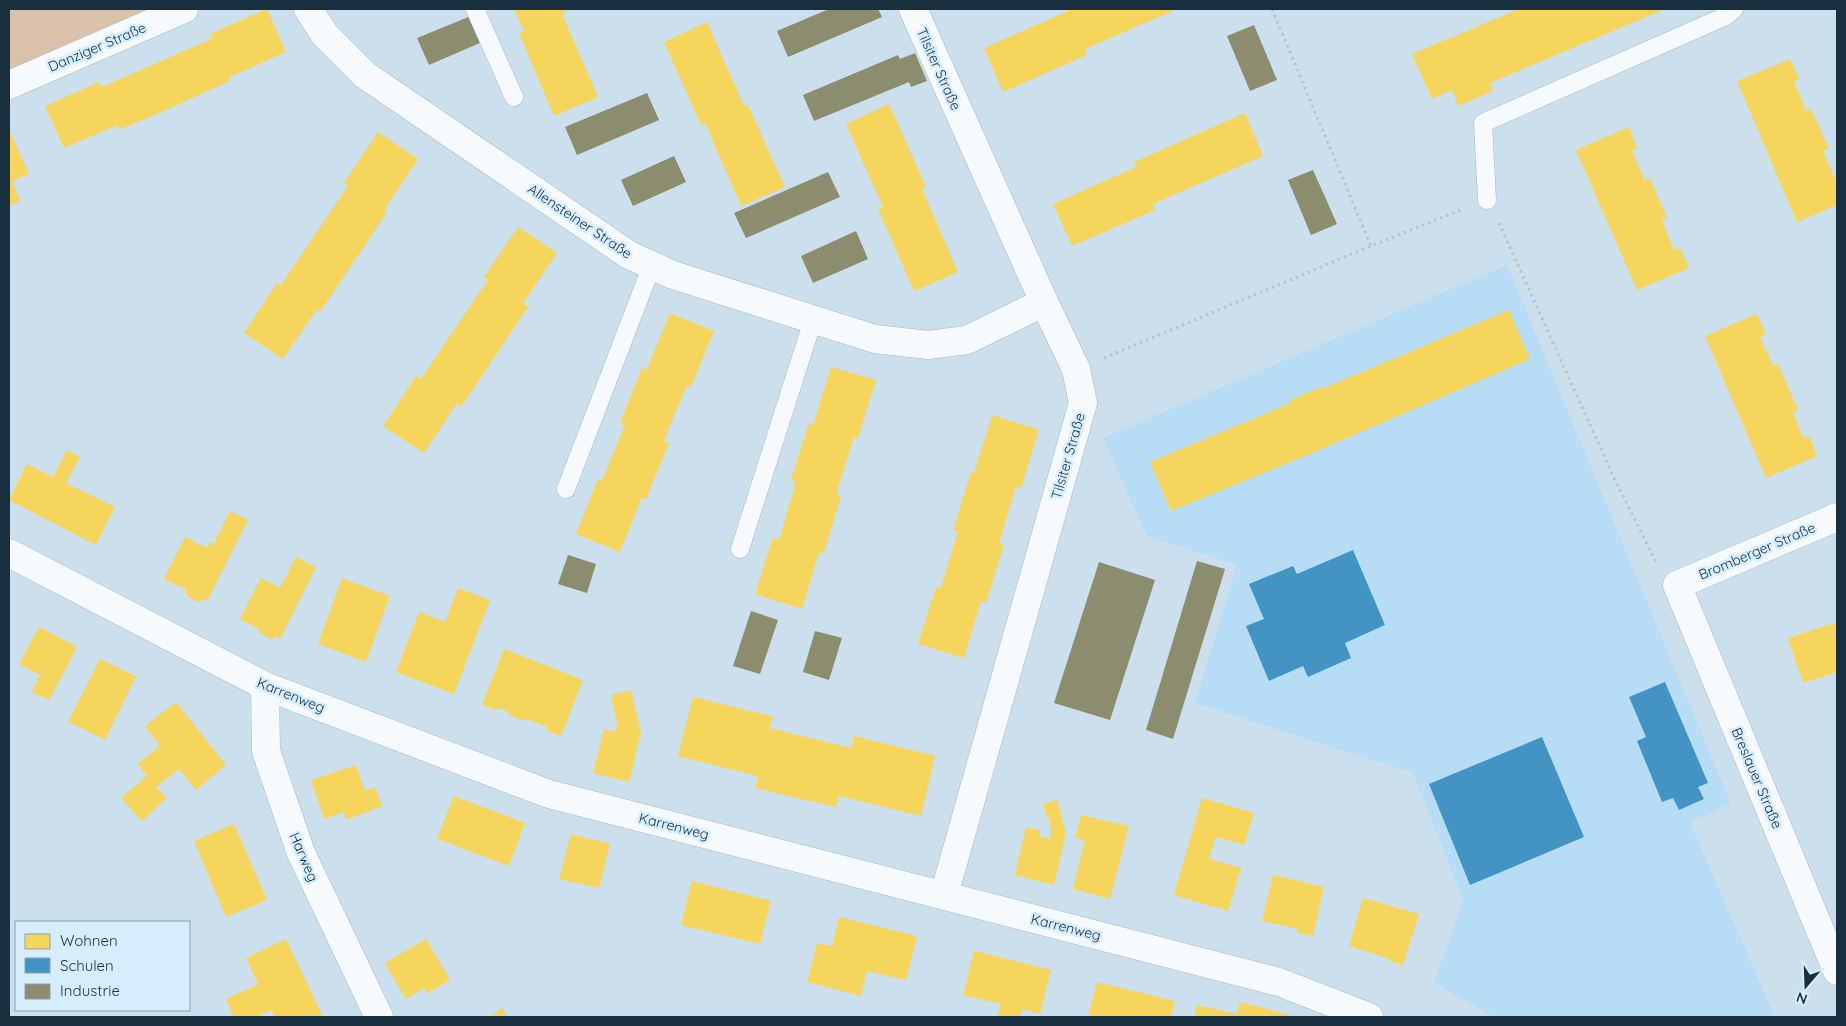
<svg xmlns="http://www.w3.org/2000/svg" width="1846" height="1026" font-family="Quicksand,sans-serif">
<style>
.built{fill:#b7dcf6}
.green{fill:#dac1ac}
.homes{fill:#f6d55c}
.schools{fill:#4393c3}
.industry{fill:#8c8c6e}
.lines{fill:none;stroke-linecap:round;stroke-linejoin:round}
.lane-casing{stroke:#a5b8c6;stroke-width:19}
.street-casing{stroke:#a5b8c6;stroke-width:29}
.path{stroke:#b9c2c8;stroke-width:3;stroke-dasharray:2.5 4;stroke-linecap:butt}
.lane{stroke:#f7fafc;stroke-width:18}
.street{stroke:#f7fafc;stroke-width:28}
.labels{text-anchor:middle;stroke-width:5;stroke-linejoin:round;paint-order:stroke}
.street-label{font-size:14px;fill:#172f3f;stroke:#d6edfd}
</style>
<rect width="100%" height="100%" fill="#ccdfed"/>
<path class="built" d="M1507,265L1731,804L1690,823L1775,1017H1494L1434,983L1463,899L1413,773L1195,703L1237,565L1147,536L1103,438Z"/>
<path class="green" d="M9,9H155L9,70Z"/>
<g class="homes">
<path d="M267,9L286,52L229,77L230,81L148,118L121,129L118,125L64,148L45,106L99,82L102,87L184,51L212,39L210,34Z"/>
<path d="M514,9H565L567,12L562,14L598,97L554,116L519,33L524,31Z"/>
<path d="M1067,9H1177L1085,49L1087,55L1003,92L984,48L1068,11Z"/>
<path d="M1519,9H1665L1490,83L1493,91L1458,106L1452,90L1432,99L1412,54Z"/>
<path d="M707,22L744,106L748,105L785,187L741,206L705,123L701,125L664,42Z"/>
<path d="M1790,59L1799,79L1794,81L1806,111L1811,109L1829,149L1823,151L1836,181L1837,180V205L1797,222L1737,81Z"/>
<path d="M889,104L926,187L922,189L958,272L914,291L878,209L883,207L846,124Z"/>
<path d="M1245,113L1263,156L1153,204L1155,210L1072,246L1053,204L1136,167L1134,162Z"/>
<path d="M1629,127L1637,148L1632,151L1644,180L1650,178L1667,218L1662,220L1674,250L1680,248L1689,268L1637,290L1576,150Z"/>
<path d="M9,129L29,174L12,181L20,201L9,206Z"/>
<path d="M378,132L418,159L384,210L387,212L320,312L317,309L283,359L244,333L277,283L281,285L348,186L344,183Z"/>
<path d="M518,227L557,253L523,303L528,307L478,382L461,407L457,403L424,453L383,426L416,376L421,379L488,280L484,277Z"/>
<path d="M1509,310L1530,359L1310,454L1171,511L1150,462L1291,403L1290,400L1321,387L1322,389Z"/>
<path d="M670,313L714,331L691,387L687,386L675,413L664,441L669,443L646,499L642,497L620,552L576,534L598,479L602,481L625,425L620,423L642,368L647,369Z"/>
<path d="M1757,314L1766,334L1760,337L1773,366L1778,364L1798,410L1793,412L1803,438L1809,436L1817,456L1766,478L1705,336Z"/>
<path d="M831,367L876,380L858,438L854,437L836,494L841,496L824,553L819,552L802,609L755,594L773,537L779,540L796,482L791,480L809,423L813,425Z"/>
<path d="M992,415L1039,430L1021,488L1016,486L999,544L1004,545L986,603L981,601L964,658L918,644L936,587L941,588L958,531L953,530L971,472L974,473Z"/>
<path d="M67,450L80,457L66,483L115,507L96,545L9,500L27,464L53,477Z"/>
<path d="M230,511L248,520L207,601L203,598L201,601L198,602L187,596L186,593L187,590L164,579L185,537L207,548L210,542L214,544Z"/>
<path d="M296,557L316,567L280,639L274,636L273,640L258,632L259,629L240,619L261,578L280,588Z"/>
<path d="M342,578L390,596L366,662L318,644Z"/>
<path d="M458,588L490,600L454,694L396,672L419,612L445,622Z"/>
<path d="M1837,622V672L1803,683L1788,638Z"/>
<path d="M39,627L77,647L49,700L32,692L40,675L19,664Z"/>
<path d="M504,649L583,680L561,736L548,731L546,726L525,719L521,720L508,715L509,712L499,708L495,710L482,705Z"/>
<path d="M100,659L137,677L135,678L105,740L67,721L68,719L69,720Z"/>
<path d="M631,690L641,732L629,782L593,773L604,729L615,732L616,726L618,727L611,695Z"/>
<path d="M693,697L774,717L769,728L851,748L854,736L935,756L921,816L839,796L836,807L755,788L758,776L678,756Z"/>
<path d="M176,702L226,765L196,790L179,769L156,787L167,798L142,821L121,798L147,776L138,764L160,746L145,726Z"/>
<path d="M356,765L365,791L375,787L382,806L346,820L343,812L324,819L311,780Z"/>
<path d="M454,796L525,823L509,866L437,839Z"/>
<path d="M1202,798L1254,813L1244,845L1216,837L1209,859L1241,868L1228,911L1174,895Z"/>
<path d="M1057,800L1066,833L1054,885L1015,875L1026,827L1040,831L1039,836L1051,839L1050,819L1046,815L1043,804Z"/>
<path d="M1081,815L1129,826L1110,899L1073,889L1085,840L1075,838Z"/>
<path d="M234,824L267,900L226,917L194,841Z"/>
<path d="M571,834L610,844L599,888L559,879Z"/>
<path d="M1273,875L1324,887L1313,936L1297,933L1298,929L1262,921Z"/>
<path d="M692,881L771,901L760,944L681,925Z"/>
<path d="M1363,898L1419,914L1403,965L1390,961V959L1349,946Z"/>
<path d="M839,917L917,936L906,980L867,971L861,996L807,982L817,943L832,946Z"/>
<path d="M286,939L322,1015L318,1017H275L271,1010L257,1017H234L226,999L258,984L246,958Z"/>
<path d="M426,939L450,980L428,993L424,988L406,999L385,963Z"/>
<path d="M974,951L1051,970L1040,1014L1022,1009L1020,1017H997L1001,1004L963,995Z"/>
<path d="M1097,982L1175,1001L1171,1017H1088Z"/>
<path d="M1240,1002L1298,1017H1194L1197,1005L1237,1014Z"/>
<path d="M502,1008L508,1017H489Z"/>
</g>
<g class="schools">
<path d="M1353,550L1385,625L1345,643L1351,658L1308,677L1303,666L1269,681L1246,626L1264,619L1249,584L1293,566L1297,574Z"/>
<path d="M1665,682L1708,783L1698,787L1704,799L1679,810L1673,798L1662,802L1637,741L1646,737L1629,697Z"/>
<path d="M1542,737L1584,837L1470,885L1429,784Z"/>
</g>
<g class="industry">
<path d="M829,9H878L882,17L788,57L777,31Z"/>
<path d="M471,16L482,42L429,65L417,38Z"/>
<path d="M1254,25L1277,80L1250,91L1227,36Z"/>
<path d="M915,53L927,81L911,87L909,82L814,121L803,95L898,55L900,59Z"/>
<path d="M647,93L659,120L577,155L565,127Z"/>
<path d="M674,156L686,182L633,206L621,180Z"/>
<path d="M1313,170L1337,224L1311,235L1288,180Z"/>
<path d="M828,172L840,197L746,238L734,213Z"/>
<path d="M856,231L868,259L813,283L801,256Z"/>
<path d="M568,555L596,564L587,593L558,584Z"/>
<path d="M1197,561L1225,569L1173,739L1146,730Z"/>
<path d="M1099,562L1155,580L1110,720L1054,703Z"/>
<path d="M751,611L778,620L760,674L733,666Z"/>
<path d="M815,631L842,638L829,680L803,672Z"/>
</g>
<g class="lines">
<g class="lane-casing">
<g id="lane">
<path d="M475,9L514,97"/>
<path d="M1487,200L1483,123L1726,16L1734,9"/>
<path d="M566,489L652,265"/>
<path d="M740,549L813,320"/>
</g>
</g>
<g class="street-casing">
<g id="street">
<path d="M308,9L325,35L365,75L629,255L673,275L875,339L928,345L967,340L1044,302"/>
<path d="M913,9L1044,302L1076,369L1083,403L944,895"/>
<path d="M9,85L184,9"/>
<path d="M1837,517L1677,585L1837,971"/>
<path d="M9,553L265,686L549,794L1279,982L1369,1017"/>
<path d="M265,686L266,751L301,853L379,1017"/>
</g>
</g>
<g class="path">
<path d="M1272,9L1371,246"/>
<path d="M1499,223L1614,478L1657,564"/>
<path d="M1104,358L1371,246L1463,209"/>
</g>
<use href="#lane" class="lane"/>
<use href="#street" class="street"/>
</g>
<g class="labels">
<g class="street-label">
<text transform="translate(97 47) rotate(-23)" y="5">Danziger Straße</text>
<text transform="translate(939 69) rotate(66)" y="5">Tilsiter Straße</text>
<text transform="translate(580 221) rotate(34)" y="5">Allensteiner Straße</text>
<text transform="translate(1068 456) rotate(-74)" y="5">Tilsiter Straße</text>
<text transform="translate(1757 551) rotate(-23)" y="5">Bromberger Straße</text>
<text transform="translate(291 695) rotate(22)" y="5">Karrenweg</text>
<text transform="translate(1757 778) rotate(67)" y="5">Breslauer Straße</text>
<text transform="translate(674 826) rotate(14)" y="5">Karrenweg</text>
<text transform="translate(304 857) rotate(67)" y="5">Harweg</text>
<text transform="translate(1066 927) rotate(14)" y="5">Karrenweg</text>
</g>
</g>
<rect width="1846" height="1026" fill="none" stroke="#172f3f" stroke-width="20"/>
<rect x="15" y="921" width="175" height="90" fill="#d6edfd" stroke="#8aa1b1"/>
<rect x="25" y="934" width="25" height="15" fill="#f6d55c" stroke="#8aa1b1"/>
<text x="60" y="946" font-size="15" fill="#172f3f">Wohnen</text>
<rect x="25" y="958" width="25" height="15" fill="#4393c3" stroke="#8aa1b1"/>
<text x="60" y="971" font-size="15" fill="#172f3f">Schulen</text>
<rect x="25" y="984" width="25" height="15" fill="#8c8c6e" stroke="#8aa1b1"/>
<text x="60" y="996" font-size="15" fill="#172f3f">Industrie</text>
<g transform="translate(1806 986) rotate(199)" stroke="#d6edfd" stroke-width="4" paint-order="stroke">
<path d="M0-4L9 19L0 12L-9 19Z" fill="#172f3f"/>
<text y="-8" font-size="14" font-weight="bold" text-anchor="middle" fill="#172f3f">N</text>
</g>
</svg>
